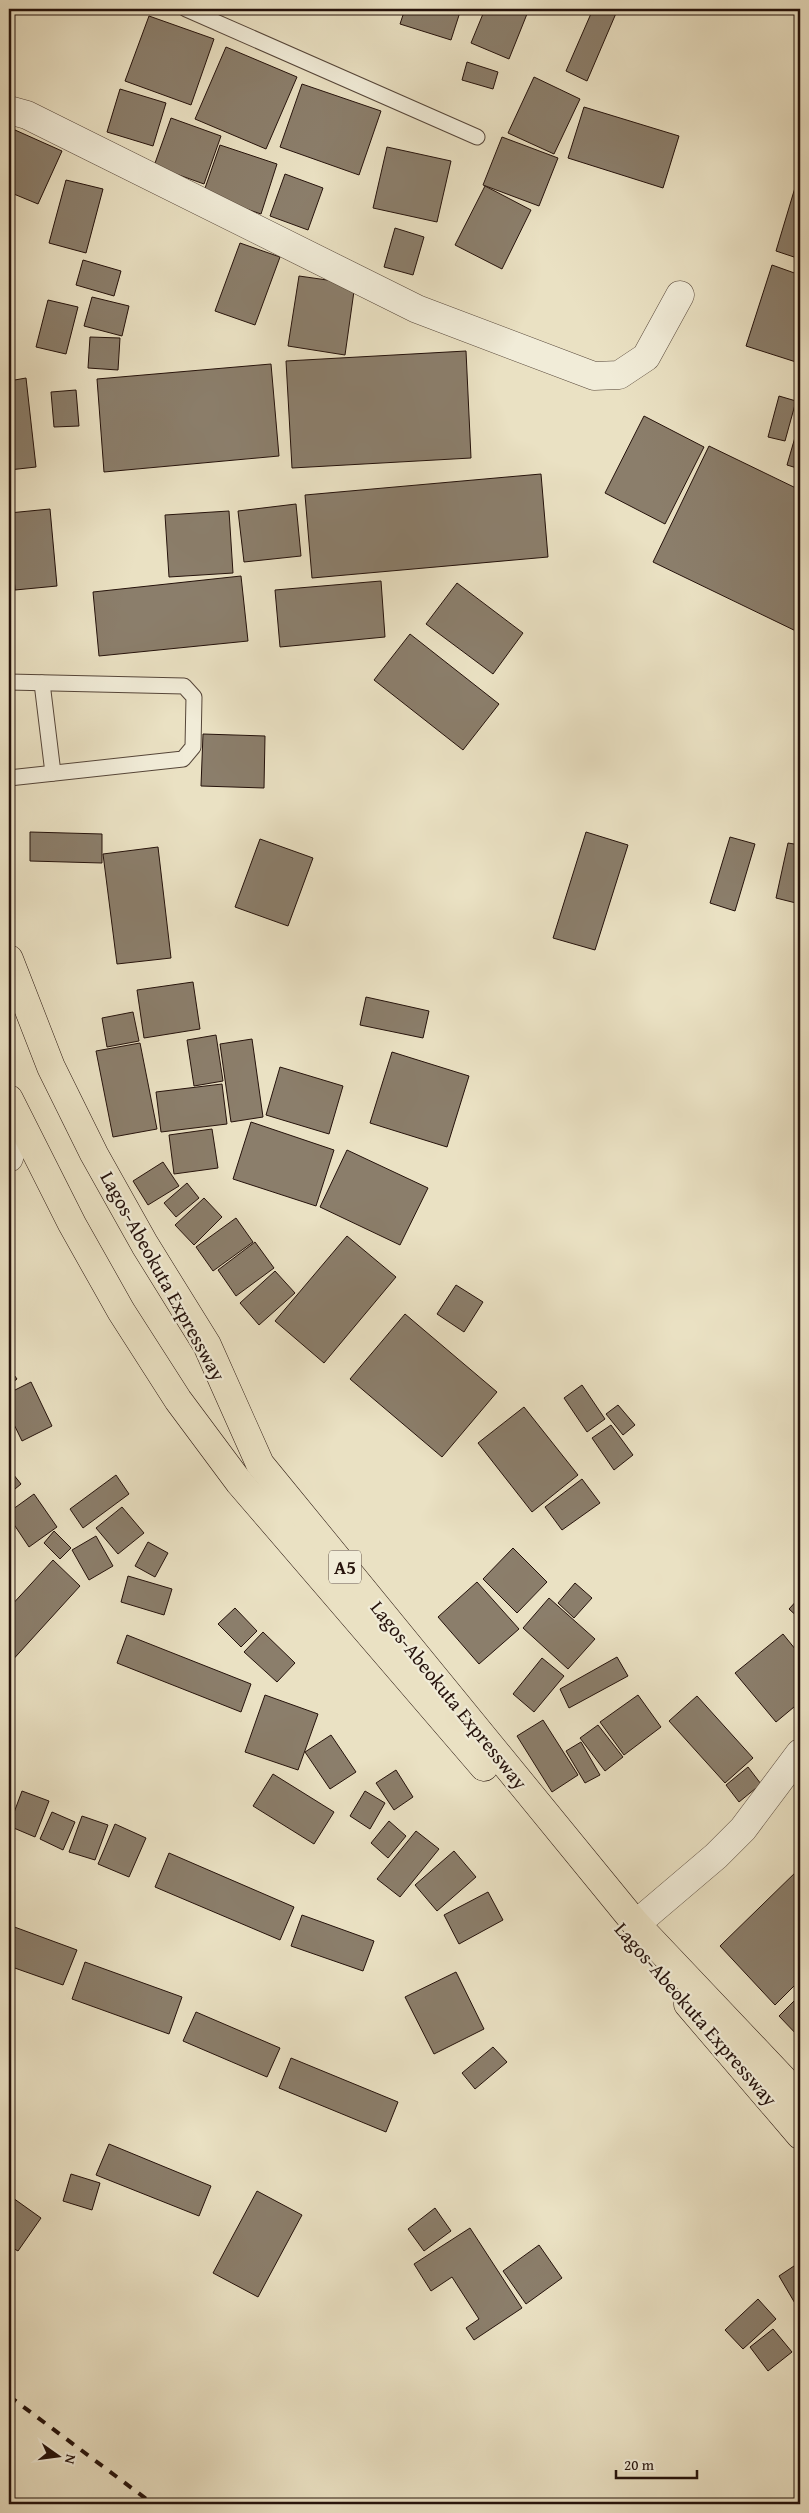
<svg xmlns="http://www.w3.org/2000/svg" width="809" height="2513" font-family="'Gentium Book Plus',serif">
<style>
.building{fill:#8b7e6b;stroke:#25120b}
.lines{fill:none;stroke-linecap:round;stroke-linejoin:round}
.service-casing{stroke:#564639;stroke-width:17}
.minor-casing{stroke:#564639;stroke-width:29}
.trunk-casing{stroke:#25120b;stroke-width:29}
.service{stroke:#f1ecd8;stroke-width:15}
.minor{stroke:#f1ecd8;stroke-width:28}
.trunk{stroke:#eae1c3;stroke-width:28}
.rail{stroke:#25120b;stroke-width:4;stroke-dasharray:9 9;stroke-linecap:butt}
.labels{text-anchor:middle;stroke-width:4.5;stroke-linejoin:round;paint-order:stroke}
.shield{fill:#f1ecd8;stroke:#625348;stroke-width:1}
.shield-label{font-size:19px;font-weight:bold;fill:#25120b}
.street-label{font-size:20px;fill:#25120b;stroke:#f1ecd8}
</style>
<rect width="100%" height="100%" fill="#eae1c3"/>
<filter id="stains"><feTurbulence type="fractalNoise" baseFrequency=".004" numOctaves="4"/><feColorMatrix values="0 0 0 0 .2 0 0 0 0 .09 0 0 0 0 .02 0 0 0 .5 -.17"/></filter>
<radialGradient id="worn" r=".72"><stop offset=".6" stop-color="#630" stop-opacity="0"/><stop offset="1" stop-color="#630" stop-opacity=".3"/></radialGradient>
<g class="building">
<path d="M405,9H461L451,40L400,24Z"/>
<path d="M485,9H529L509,59L471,43Z"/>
<path d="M593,9L617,11L587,81L566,71Z"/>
<path d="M149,16L214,39L191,105L125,81Z"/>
<path d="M226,47L297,77L266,149L195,119Z"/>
<path d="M467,62L498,72L493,89L462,80Z"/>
<path d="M534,77L580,99L554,154L508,133Z"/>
<path d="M302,84L381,111L359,175L280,147Z"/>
<path d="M120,89L166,103L153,146L107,132Z"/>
<path d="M584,107L679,136L663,188L568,158Z"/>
<path d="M171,118L221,136L204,184L154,166Z"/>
<path d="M15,130L62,151L38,204L9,192V145Z"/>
<path d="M502,137L558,158L539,206L483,185Z"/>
<path d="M220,145L277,164L261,214L203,194Z"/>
<path d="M387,147L451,161L437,222L373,208Z"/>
<path d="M285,174L323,188L308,230L270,216Z"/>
<path d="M66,180L103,189L86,253L49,243Z"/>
<path d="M797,181L800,182V259L776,251Z"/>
<path d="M485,186L531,210L502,269L455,245Z"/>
<path d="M395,228L424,237L413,275L384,267Z"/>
<path d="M240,243L280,257L255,325L215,311Z"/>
<path d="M83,260L121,271L114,296L76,285Z"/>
<path d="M772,265L800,275V350L796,362L746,346Z"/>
<path d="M299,276L355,284L345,355L288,346Z"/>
<path d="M92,297L129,306L122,336L84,326Z"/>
<path d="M48,300L78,307L66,354L36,347Z"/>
<path d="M12,334L14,372H9V335Z"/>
<path d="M90,337L120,338L118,370L88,368Z"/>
<path d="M466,351L471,458L292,468L286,361Z"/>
<path d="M271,364L279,456L104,472L97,379Z"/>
<path d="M26,378L36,467L9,470V381Z"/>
<path d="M76,390L79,426L54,427L51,392Z"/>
<path d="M779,396L796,401L785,441L768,437Z"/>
<path d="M644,416L704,447L665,524L605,493Z"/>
<path d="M800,420V469L787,465Z"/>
<path d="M709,446L800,490V633L653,562Z"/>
<path d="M541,474L548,557L312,578L305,495Z"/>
<path d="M296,504L301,556L244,562L238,511Z"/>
<path d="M50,509L57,586L15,590L9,513Z"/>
<path d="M229,511L233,573L169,577L165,515Z"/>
<path d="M241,576L248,641L99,656L93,592Z"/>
<path d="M381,581L385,637L280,647L275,590Z"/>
<path d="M457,583L523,633L493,674L426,624Z"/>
<path d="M410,634L499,704L463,750L374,680Z"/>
<path d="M203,734L265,736L264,788L201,786Z"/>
<path d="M30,832L102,834V863L30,861Z"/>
<path d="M586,832L628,845L595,950L553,938Z"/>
<path d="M730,837L755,844L735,911L710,903Z"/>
<path d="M260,839L313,858L288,926L235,907Z"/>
<path d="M788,843L800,845V904L776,898Z"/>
<path d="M158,847L171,958L117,964L103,854Z"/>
<path d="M193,982L200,1029L144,1038L137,990Z"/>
<path d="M366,997L429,1011L423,1038L360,1025Z"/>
<path d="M133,1012L139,1041L107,1047L102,1018Z"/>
<path d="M216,1035L223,1081L194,1086L187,1040Z"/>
<path d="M252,1039L263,1117L231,1122L220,1044Z"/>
<path d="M140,1043L157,1129L113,1137L96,1051Z"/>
<path d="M392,1052L469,1076L447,1147L370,1123Z"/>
<path d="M280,1067L343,1086L329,1134L266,1115Z"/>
<path d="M222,1084L227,1124L161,1132L156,1092Z"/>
<path d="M251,1122L334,1150L316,1206L233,1179Z"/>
<path d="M212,1129L218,1168L174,1174L169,1135Z"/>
<path d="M347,1150L428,1188L400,1245L320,1207Z"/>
<path d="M163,1162L179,1186L148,1205L133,1181Z"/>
<path d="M187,1183L199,1198L176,1217L164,1203Z"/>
<path d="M204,1198L222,1217L194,1245L175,1225Z"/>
<path d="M236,1218L253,1242L213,1271L196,1247Z"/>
<path d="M347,1236L396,1277L324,1363L275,1321Z"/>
<path d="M255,1242L274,1268L236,1296L218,1270Z"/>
<path d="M275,1271L295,1293L259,1325L240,1303Z"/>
<path d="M456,1285L483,1302L464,1332L437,1314Z"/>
<path d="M405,1314L497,1392L442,1457L350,1379Z"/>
<path d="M9,1368L17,1379L9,1385Z"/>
<path d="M31,1382L52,1426L22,1441L9,1414V1393Z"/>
<path d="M582,1385L605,1419L587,1432L564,1398Z"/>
<path d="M618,1405L635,1425L623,1435L606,1414Z"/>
<path d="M524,1407L578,1475L532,1512L478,1443Z"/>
<path d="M611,1425L633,1455L614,1470L592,1438Z"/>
<path d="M9,1469L21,1484L9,1494Z"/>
<path d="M116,1475L129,1494L83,1528L70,1509Z"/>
<path d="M582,1479L600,1503L562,1530L545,1507Z"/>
<path d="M34,1494L57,1527L29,1547L9,1517V1512Z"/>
<path d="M122,1507L144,1533L118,1554L96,1528Z"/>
<path d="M54,1531L71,1548L60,1559L44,1543Z"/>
<path d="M96,1536L113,1566L89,1580L72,1550Z"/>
<path d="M148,1542L168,1553L155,1577L135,1566Z"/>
<path d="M513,1548L547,1582L517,1613L483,1579Z"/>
<path d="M53,1560L80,1586L9,1664V1608Z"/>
<path d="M128,1576L172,1589L164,1615L121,1602Z"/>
<path d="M477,1582L519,1629L479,1664L438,1617Z"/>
<path d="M575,1583L592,1598L574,1618L558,1603Z"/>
<path d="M800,1597V1619L789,1609Z"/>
<path d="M549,1598L595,1639L568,1669L523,1628Z"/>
<path d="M235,1608L257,1631L241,1647L218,1624Z"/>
<path d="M263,1632L295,1663L277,1682L244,1652Z"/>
<path d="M783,1634L800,1655V1702L776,1722L735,1673Z"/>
<path d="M127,1635L251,1684L241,1712L117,1663Z"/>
<path d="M617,1657L628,1676L569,1708L560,1689Z"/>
<path d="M542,1658L564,1676L534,1712L513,1694Z"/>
<path d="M265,1695L318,1714L298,1770L245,1752Z"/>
<path d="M638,1695L661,1727L624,1755L600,1722Z"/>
<path d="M697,1696L753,1758L725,1783L669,1721Z"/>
<path d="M543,1720L578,1775L552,1792L517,1736Z"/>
<path d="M598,1725L623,1757L605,1771L580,1738Z"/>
<path d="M331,1735L356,1772L330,1789L305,1752Z"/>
<path d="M581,1742L600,1775L585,1783L566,1751Z"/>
<path d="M748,1767L761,1784L739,1802L726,1785Z"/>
<path d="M396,1770L413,1797L394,1810L376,1783Z"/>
<path d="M273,1774L334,1812L314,1844L253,1806Z"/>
<path d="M22,1791L49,1801L35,1837L9,1826Z"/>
<path d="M365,1791L385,1803L370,1829L350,1816Z"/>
<path d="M52,1812L75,1822L63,1850L40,1839Z"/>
<path d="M82,1816L108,1825L95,1860L69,1852Z"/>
<path d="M389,1821L406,1836L388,1858L371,1843Z"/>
<path d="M115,1824L146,1838L129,1877L98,1864Z"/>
<path d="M416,1831L439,1849L400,1897L377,1879Z"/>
<path d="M454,1851L476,1877L437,1911L415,1885Z"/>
<path d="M169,1853L294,1907L280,1940L155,1887Z"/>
<path d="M800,1868V1980L775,2005L720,1946Z"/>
<path d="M488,1892L503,1920L459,1944L444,1915Z"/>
<path d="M302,1915L374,1941L363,1971L291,1946Z"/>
<path d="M9,1925L77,1950L63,1985L9,1966Z"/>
<path d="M85,1962L182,1997L169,2034L72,1999Z"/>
<path d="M456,1972L484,2029L434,2054L405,1997Z"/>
<path d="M800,1995V2038L779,2016Z"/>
<path d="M196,2012L280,2048L267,2077L183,2041Z"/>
<path d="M493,2047L507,2062L475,2089L462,2073Z"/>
<path d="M291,2058L398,2102L386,2132L279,2088Z"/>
<path d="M109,2144L211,2186L199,2216L96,2175Z"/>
<path d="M71,2174L100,2183L92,2210L63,2201Z"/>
<path d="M257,2191L302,2215L258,2297L213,2273Z"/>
<path d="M13,2198L41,2218L18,2251L9,2246V2204Z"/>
<path d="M435,2208L451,2231L424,2251L408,2229Z"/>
<path d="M470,2228L522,2308L474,2340L466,2328L479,2319L452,2277L431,2291L414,2264Z"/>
<path d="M539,2245L562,2278L526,2304L503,2271Z"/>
<path d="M800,2262V2302L796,2305L779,2276Z"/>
<path d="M758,2299L776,2319L743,2349L725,2330Z"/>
<path d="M773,2329L792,2352L768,2371L750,2347Z"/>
</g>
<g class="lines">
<g class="service-casing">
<g id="service">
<path d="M186,9L477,137"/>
<path d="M9,682L184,686L194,697L193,747L183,759L9,778"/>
<path d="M42,683L53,773"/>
</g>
</g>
<g class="minor-casing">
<g id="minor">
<path d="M9,110L27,115L417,309L594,376L619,375L646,357L680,295"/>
<path d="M9,1158L20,1122"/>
<path d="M636,1924L716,1856L743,1829L800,1753"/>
</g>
</g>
<g class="trunk-casing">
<g id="trunk">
<path d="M9,959L51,1067L94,1154L145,1245L207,1345L260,1464L636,1924L800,2097"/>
<path d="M9,1099L72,1224L121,1311L178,1400L239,1482L484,1767"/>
<path d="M688,2004L800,2135"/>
</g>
</g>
<use href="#service" class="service"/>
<use href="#minor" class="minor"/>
<use href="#trunk" class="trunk"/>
<path class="rail" d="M9,2396L153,2504"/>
</g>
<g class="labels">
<rect class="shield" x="329" y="1550.5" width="32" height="33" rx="4"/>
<g class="shield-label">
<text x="345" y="1574">A5</text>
</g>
<g class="street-label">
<text transform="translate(163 1276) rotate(61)" y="7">Lagos-Abeokuta Expressway</text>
<text transform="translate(449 1695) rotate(51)" y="7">Lagos-Abeokuta Expressway</text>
<text transform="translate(696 2014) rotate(49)" y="7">Lagos-Abeokuta Expressway</text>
</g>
</g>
<rect width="809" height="2513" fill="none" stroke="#eae1c3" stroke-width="30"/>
<rect x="10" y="10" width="789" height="2493" fill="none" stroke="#25120b" stroke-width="2.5"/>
<rect x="15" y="15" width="779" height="2483" fill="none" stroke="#25120b"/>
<g transform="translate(58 2456) rotate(104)" stroke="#f1ecd8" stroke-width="4" paint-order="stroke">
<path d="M0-4L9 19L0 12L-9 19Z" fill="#25120b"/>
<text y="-8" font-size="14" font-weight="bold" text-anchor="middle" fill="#25120b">N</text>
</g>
<path d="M616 2470v8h81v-8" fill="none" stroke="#25120b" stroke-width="2.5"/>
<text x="624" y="2470" font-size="15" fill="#25120b" stroke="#f1ecd8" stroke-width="4" paint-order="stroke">20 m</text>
<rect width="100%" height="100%" filter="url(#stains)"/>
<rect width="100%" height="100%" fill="url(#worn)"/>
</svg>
